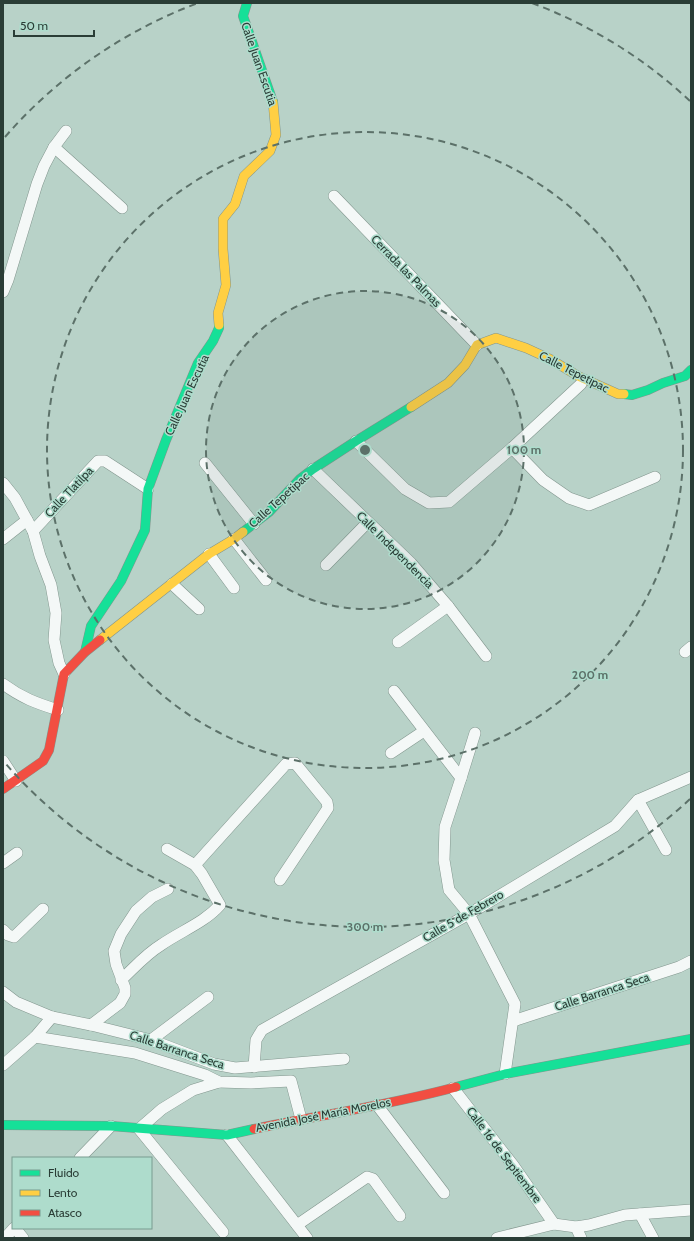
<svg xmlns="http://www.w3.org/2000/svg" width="694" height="1241" font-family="Cabin,sans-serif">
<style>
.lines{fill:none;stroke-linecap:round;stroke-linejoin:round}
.street-casing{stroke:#82968e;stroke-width:12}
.fast-casing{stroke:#82968e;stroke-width:10}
.slow-casing{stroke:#82968e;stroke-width:10}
.jam-casing{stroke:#82968e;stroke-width:10}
.street{stroke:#f4f8f7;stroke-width:11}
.fast{stroke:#16e098;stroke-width:9}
.slow{stroke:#ffcf43;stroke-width:9}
.jam{stroke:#f24e42;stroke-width:9}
.ring{fill:none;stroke:#5c7169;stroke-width:2;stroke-dasharray:7 5}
.labels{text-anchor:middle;stroke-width:3;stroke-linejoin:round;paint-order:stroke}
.street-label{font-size:12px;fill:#2a3d36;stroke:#aedccc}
.centre{fill:#5c7169;stroke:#aedccc;stroke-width:2}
.ring-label{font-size:12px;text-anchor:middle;font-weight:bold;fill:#5c7169;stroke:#aedccc;stroke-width:3;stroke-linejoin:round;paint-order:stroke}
</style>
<rect width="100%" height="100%" fill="#b8d2c8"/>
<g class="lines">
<g class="street-casing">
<g id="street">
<path d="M54,147L122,208"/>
<path d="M334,196L477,345"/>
<path d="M3,292L8,280L37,184L44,166L54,147L66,131"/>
<path d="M356,441L405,489L429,503L449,502L512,448L581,384"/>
<path d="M512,448L543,480L569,498L589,505L655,477"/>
<path d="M205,463L254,524"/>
<path d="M313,469L411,563L448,606L486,656"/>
<path d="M3,483L15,498L33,531L40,556L51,585L56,613L54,640L59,663L64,674"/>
<path d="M33,531L98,461H105L148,489"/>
<path d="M3,539L27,520"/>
<path d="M234,539L266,580"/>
<path d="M209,554L234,588"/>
<path d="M326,565L368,522"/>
<path d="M172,584L199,609"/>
<path d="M398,642L448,606"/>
<path d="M685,652L691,647"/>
<path d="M3,684C22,698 36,703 58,710"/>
<path d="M394,691L461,778L445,827L444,860L449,890L469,914L515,1004L505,1074"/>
<path d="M391,753L424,731"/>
<path d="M3,761L16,781"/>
<path d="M461,778L475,733"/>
<path d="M638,800L666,850"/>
<path d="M3,863L17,853"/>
<path d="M195,865L286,764L295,763L327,802L328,808L280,880"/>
<path d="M3,930L8,935L14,937L43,909"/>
<path d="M121,980C134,968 146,954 161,945C181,931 204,923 220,905L202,874L195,865L167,849"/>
<path d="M3,992L16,1002L52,1017L91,1025L151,1040L214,1064L235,1068L344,1059"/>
<path d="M513,1021L679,967L691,961"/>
<path d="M91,1025L120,1003L125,994V988L116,964L114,951L121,934L136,911L152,897L168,889"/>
<path d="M35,1037L135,1053L205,1075L219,1082L251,1083L291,1081L301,1119"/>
<path d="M151,1040L208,997"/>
<path d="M3,1065L35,1037L52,1017"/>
<path d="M254,1067L256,1040L262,1030L469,914L615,826L638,800L691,777"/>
<path d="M219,1082L193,1090L162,1109L139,1129L223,1232"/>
<path d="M453,1088L513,1165L554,1224"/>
<path d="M377,1105L444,1193"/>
<path d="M227,1135L307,1238"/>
<path d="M80,1158L111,1126"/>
<path d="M640,1214L653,1238"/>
<path d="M297,1225L367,1177L373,1179L400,1216"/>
<path d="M576,1227L581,1238"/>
<path d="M15,1228L23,1238"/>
<path d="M5,1238L14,1228"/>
<path d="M497,1238L554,1224L576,1227L589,1225L625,1215L691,1210"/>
</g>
</g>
<g class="fast-casing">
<g id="fast">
<path d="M247,3L243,16L273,102"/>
<path d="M624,394L632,395L648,390L663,383L685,376L691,370"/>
<path d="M243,532L269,512L300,479L313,469L356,441L411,407"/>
<path d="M85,652L91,626L121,581L145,530L148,489L166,440L198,363L213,341L219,328V325"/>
<path d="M456,1087L505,1074L691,1039"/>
<path d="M3,1125L111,1126L227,1135L254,1129"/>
</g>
</g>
<g class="slow-casing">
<g id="slow">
<path d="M219,325L218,313L226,285L223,249V219L235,204L244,176L270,151L276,135L273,102"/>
<path d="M411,407L448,383L465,365L477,345L496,338L526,348L550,359L578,376L618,394H624"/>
<path d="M100,640L209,554L234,539L243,532"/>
</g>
</g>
<g class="jam-casing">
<g id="jam">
<path d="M3,789L43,761L49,750L64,674L85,652L100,640"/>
<path d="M254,1129C321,1115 390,1105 456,1087"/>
</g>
</g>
<use href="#street" class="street"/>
<use href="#fast" class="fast"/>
<use href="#slow" class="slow"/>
<use href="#jam" class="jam"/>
</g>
<circle cx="365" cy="450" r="159" fill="#5c7169" fill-opacity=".12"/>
<g class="ring">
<circle cx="365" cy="450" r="159"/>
<circle cx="365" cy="450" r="318"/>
<path d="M690 799A477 477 0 0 1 5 763M5 137A477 477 0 0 1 198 3M532 3A477 477 0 0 1 690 101"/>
</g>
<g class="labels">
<g class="street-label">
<text transform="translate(259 64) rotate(71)" y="4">Calle Juan Escutia</text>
<text transform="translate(406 271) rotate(46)" y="4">Cerrada las Palmas</text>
<text transform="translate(574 372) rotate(27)" y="4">Calle Tepetipac</text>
<text transform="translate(187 395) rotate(-65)" y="4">Calle Juan Escutia</text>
<text transform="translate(69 492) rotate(-47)" y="4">Calle Tlatilpa</text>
<text transform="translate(279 500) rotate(-42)" y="4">Calle Tepetipac</text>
<text transform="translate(395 550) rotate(45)" y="4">Calle Independencia</text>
<text transform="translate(463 916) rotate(-30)" y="4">Calle 5 de Febrero</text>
<text transform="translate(602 992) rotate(-18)" y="4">Calle Barranca Seca</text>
<text transform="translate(177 1050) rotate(18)" y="4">Calle Barranca Seca</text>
<text transform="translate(323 1115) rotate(-11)" y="4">Avenida José María Morelos</text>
<text transform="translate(504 1155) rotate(53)" y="4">Calle 16 de Septiembre</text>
</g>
</g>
<circle cx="365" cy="450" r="6" class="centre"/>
<g class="ring-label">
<text x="524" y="454">100 m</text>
<text x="590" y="679">200 m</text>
<text x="365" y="931">300 m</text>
</g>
<rect width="694" height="1241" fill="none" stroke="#2a3d36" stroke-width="8"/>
<rect x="12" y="1157" width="140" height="72" fill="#aedccc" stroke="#799c90"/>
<rect x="20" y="1170" width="20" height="6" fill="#16e098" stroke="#799c90"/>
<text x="48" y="1177" font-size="12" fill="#2a3d36">Fluido</text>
<rect x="20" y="1190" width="20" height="6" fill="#ffcf43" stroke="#799c90"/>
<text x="48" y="1197" font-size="12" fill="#2a3d36">Lento</text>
<rect x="20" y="1210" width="20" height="6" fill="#f24e42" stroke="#799c90"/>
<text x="48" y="1217" font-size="12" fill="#2a3d36">Atasco</text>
<path d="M14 30v6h80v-6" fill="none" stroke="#2a3d36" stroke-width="2"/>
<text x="20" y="30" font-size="12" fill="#2a3d36" stroke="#aedccc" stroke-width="3" paint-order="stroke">50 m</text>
</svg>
